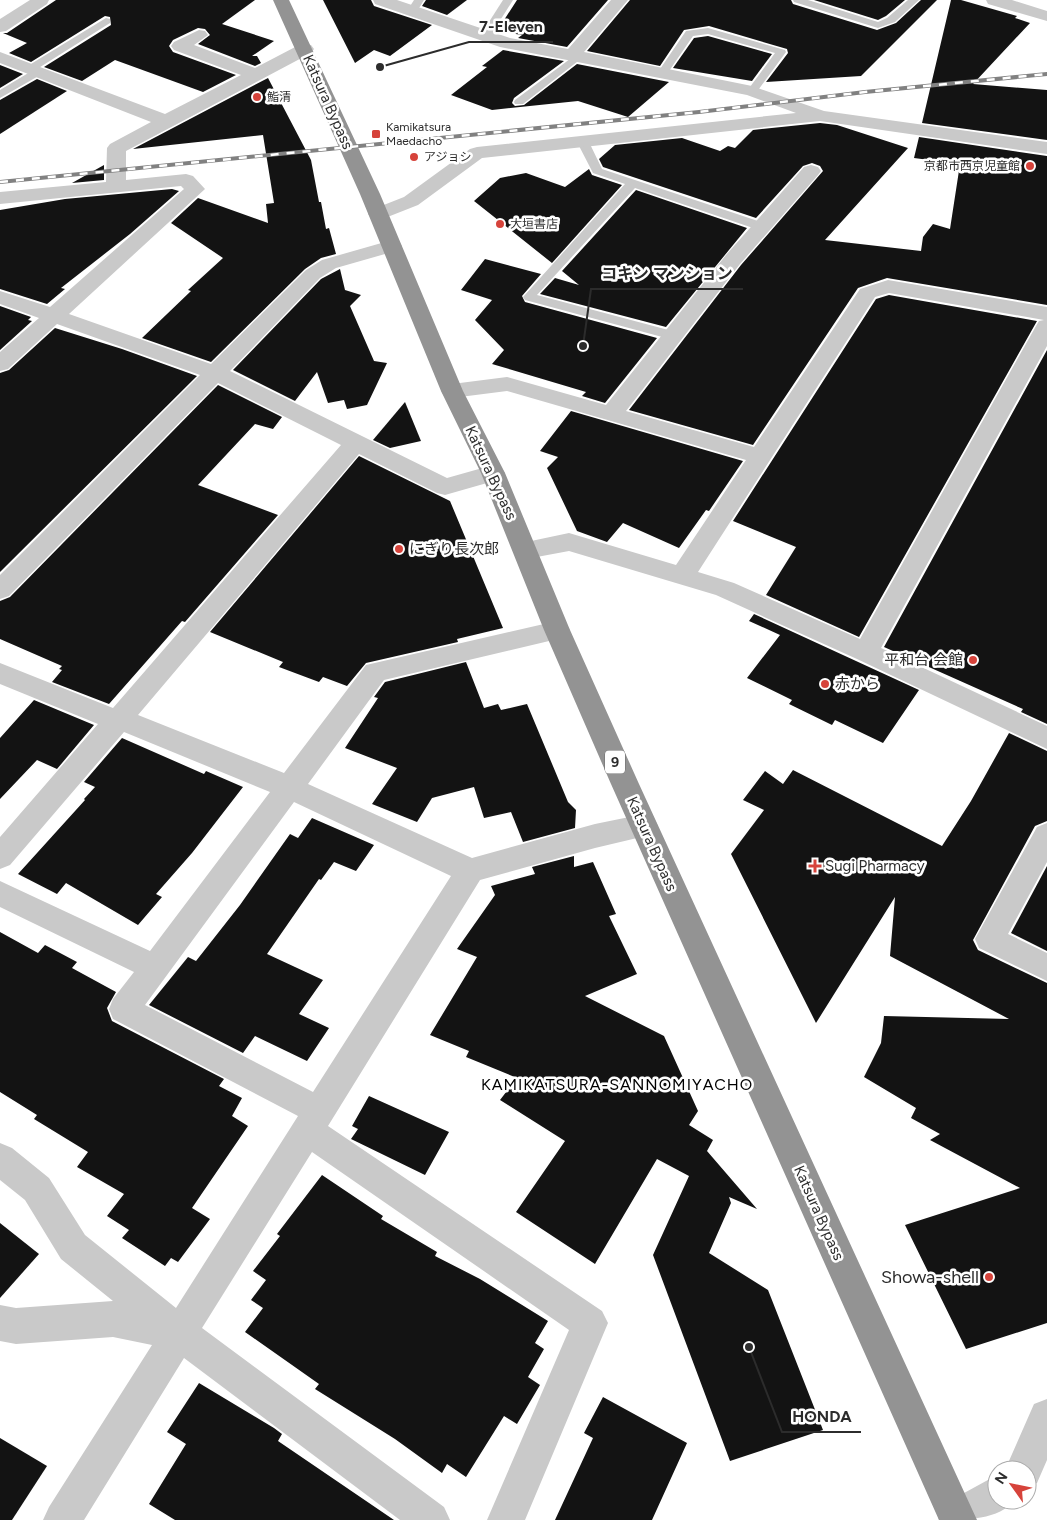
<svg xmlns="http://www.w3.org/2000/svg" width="1047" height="1520" font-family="Figtree,'Noto Sans JP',sans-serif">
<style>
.building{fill:#131313}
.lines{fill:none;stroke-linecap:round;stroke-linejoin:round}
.lane{fill:#c9c9c9;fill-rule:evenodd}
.street{fill:#c9c9c9;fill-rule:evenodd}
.highway{fill:#939393;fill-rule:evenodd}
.rail-casing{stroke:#818181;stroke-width:4}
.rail{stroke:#fff;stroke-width:2.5;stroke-dasharray:8;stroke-linecap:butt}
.poi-dot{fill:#d6433b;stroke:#fff;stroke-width:2}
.labels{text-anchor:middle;stroke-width:5;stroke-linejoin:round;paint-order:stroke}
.far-poi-label{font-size:12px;fill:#2c2c2c;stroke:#fff;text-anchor:start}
.shield{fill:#fff;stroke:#6b6b6b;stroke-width:1}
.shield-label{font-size:14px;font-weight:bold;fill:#2c2c2c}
.street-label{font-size:15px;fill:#2c2c2c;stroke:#fff}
.poi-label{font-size:15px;fill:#2c2c2c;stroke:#fff;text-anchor:start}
.neighbourhood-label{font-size:16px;letter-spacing:1px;fill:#000;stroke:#fff}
.near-poi-label{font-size:18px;fill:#2c2c2c;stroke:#fff;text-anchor:end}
.leader{fill:none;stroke:#2c2c2c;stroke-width:2}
.callout-dot{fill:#2c2c2c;stroke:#fff;stroke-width:2}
.callout-label{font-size:16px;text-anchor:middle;font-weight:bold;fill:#2c2c2c;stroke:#fff;stroke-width:5;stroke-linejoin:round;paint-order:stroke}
</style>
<rect width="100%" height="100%" fill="#fff"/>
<g class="building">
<path d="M56,0H255L222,24L274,41L252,56H257L261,63L255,66L198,44L210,35L205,29L198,28L173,40L169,46L173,52L236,75L203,92L115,60L82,81L44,67L111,25L110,17L105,16L31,62L9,53L27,43L3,33H7Z"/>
<path d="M323,0H371L374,6L432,25L390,56L374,50L355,63Z"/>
<path d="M426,0H467L447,15L422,6Z"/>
<path d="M517,0H608L567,47L518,38L522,35L497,31Z"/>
<path d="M630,0H791L793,4L877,30L896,23L921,0H937L861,76L766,82L788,53L787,49L709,26L684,30L660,66L587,51Z"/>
<path d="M814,0H905L886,16L878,20Z"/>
<path d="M951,0H961L1017,16L1015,18L1030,23L973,84L1047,90V140L922,123Z"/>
<path d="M708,36L772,54L752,81L673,68L694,38Z"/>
<path d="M503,50L564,61L514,98L512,103L515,106L524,105L577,64L669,82L628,117L578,101L492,110L451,95L487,67L482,66Z"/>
<path d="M0,65L23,74L0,88Z"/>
<path d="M268,78L311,160L319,202H321L326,229L329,228L336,254L321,258L305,269L211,362L142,338L191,291L188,290L223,258L171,223L198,198L268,223L266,204L274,203L263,135L133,149Z"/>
<path d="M37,79L67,91L0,134V100Z"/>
<path d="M820,123L837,125L908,148L825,240L921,251L923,237L933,224L950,229L960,164L914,158L919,137L1047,156V305L887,278L858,288L753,445L629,410L741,265L823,171L820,166L812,163L803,166L756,218L603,167L599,159L615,145L682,138L720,151L728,146L735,148L753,130Z"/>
<path d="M104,165V180L72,183Z"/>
<path d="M589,169L592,175L622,185L552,263L474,201L500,178L526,173L565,187Z"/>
<path d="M172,189L179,191L130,234L61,288L65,289L47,304L0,289V210L65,199Z"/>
<path d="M636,190L747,228L666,327L540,294L555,278L579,285L562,271Z"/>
<path d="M485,259L541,274L522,296L525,302L657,338L605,403L582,396L586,392L492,364L504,350L475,320L492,300L461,290Z"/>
<path d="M340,269L345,290L361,295L350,306L374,361L387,363L367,405L347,409L344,400L328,403L317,372L295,401L233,370L321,279Z"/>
<path d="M889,295L1037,321L859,637L766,595L796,547L733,521L876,299Z"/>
<path d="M0,306L31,317L28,320L32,321L0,350Z"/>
<path d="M55,328L122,349L197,376L0,572V373L9,370Z"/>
<path d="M1047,350V724L1021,712L1023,709L884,647Z"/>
<path d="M218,385L282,417L273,429L255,424L198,485L278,515L185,622L182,621L109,704L52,682L62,670L59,669L62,666L0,639V601L10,597Z"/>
<path d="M405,402L421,441L390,448L373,440Z"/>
<path d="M571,411L743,461L709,511L706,510L679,548L623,523L607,542L577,531L547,468L558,457L540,451Z"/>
<path d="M359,456L450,501L503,628L457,639L458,642L366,663L347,686L323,677L319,682L279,667L283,662L210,632Z"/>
<path d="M754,614L919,690L883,743L835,720L832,725L789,704L792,700L747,678L780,635L749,621Z"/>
<path d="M466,662L484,708L498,704L501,710L527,704L568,802L576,810L575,828L523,842L511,812L484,818L474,787L432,798L417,822L372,804L397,768L345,748L378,698L374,697L385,682Z"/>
<path d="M34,700L94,725L57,769L37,760L0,799V738Z"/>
<path d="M1009,733L1047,751V821L1035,826L973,940L978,950L1047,983V1323L966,1349L905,1225L1020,1188L930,1140L940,1134L911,1118L916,1108L864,1077L881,1043L884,1016L1009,1019L890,956L895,897L816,1023L731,854L764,810L743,800L765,771L783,784L793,770L942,846L971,801Z"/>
<path d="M122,738L204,774L206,771L243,787L192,853L156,894L162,897L138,925L66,883L57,894L18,874L85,800L84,799L95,787L84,782Z"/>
<path d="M312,818L374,845L356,871L334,862L321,880L319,879L267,954L323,980L299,1014L329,1028L307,1061L255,1036L243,1053L149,1005L188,957L196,961L240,905L290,834L298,838Z"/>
<path d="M574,856V867L593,862L616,914L609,916L637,974L585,996L664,1036L698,1111L689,1125L713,1140L707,1151L757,1209L729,1197L731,1203L709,1253L768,1290L823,1430L730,1461L653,1255L689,1176L657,1159L595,1264L516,1212L565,1141L500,1100L517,1078L466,1057L469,1051L430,1035L477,957L457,949L495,895L491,886L535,874L532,867Z"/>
<path d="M1047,866V951L1011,933Z"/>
<path d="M0,932L38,953L45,945L77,962L72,968L116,992L107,1008L112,1021L224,1079L219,1086L242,1098L232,1116L248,1126L192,1208L210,1219L178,1262L171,1258L165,1266L122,1238L129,1230L107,1216L124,1194L77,1167L88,1152L34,1119L37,1115L0,1092Z"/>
<path d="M369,1096L449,1132L425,1175L351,1139L358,1129L352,1126Z"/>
<path d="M322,1175L383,1216L381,1219L437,1252L435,1256L480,1279L548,1321L535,1343L544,1349L528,1377L540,1385L517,1424L504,1416L466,1477L447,1464L442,1473L395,1439L315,1389L319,1384L245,1332L263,1308L251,1300L266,1280L253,1271L280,1236L277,1234Z"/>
<path d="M0,1223L39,1254L0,1298Z"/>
<path d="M199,1383L274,1428L282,1434L278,1441L394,1520H175L149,1504L186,1444L167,1432Z"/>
<path d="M603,1397L687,1443L652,1520H555L593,1438L584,1433Z"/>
<path d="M0,1438L47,1466L12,1520H0Z"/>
</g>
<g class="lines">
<g class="lane">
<path d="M414,0H424L416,13H408L407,11Z"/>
<path d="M503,0H513L489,38H481L480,36Z"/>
<path d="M793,0H808L878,22L887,18L908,0H919L895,22L878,28L794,2Z"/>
<path d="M106,18L110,19V23L37,69L42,70L43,72L42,74L0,98V90L30,72L26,71L25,69L26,67Z"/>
<path d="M708,28L785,50L786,52L756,93L752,94L747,91L775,53L708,34L693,36L667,74H659L658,72L686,31Z"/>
<path d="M578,53L583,56L582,58L523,104H515L514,102L515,100Z"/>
<path d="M583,139L589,142L602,169L764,223L766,226L764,229H756L635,188L537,295L676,332L677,335L676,338H666L525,300L523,297L625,184L593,173L577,142Z"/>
</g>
<g class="street">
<path d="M30,0H49L47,4L6,31L0,32V19Z"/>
<path d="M373,0H397L510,38L568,49L611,0H628L584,52L752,86L824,111L1047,142V154L820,121L482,158L418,205L385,218L378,220L371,218L368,214L371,210L404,197L470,149L477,147L796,113L747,95L500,47L375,4Z"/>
<path d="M986,0H1012L1047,11V21L988,4Z"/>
<path d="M199,30L205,31L208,35L194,45L255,68L299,45L305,44L311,45L314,49L311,53L126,151V180L186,174L193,176L205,189L69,314L211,364L306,270L322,260L392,240L399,242L402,246L399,250L336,268L320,278L230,371L447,478L493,465L501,467L505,473L501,479L445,495L437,493L359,454L138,715L284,773L366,665L557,621L566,623L570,630L566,637L384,680L308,784L472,858L595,824L644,814L654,818L658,826L654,834L595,848L480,880L328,1126L602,1311L608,1323L525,1520H487L569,1330L312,1152L202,1328L444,1507L450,1520H400L184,1358L84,1520H43L49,1507L152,1345L113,1337L16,1344L0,1341V1305L16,1308L113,1301L61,1259L25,1200L0,1180V1143L12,1148L49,1178L85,1235L176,1308L298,1116L113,1019L109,1009L113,999L134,972L0,907V881L150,951L270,792L124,732L10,865L0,869V837L98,724L0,684V663L113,708L341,445L218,383L9,596L0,599V575L200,375L57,324L8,369L0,371V352L39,318L0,304V291L50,307L184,189L181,186L0,204V192L106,182L107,148L110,144L151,122L0,63V52L165,114L241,75L174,50L171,46L174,42ZM294,802L451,876L313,1092L145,1005Z"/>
<path d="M811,165L818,167L821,171L818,175L740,264L626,411L754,447L860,289L888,280L1047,307V346L881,648L1047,726V749L857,659L716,595L569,551L526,559L517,556L514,550L517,544L569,533L676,565L746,460L507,391L452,398L444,396L441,391L444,386L452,384L507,377L606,405L726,255L804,167ZM889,293L1044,320L1039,321L1036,326L860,639L734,583L698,572L875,297Z"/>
<path d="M1047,823V862L1008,934L1047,953V981L979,948L975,939L1037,827Z"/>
<path d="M1047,1399V1460L1037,1483L1027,1487V1470H1005L1034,1404Z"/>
<path d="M997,1475V1500H1013C1002,1520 963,1520 939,1520L938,1517L944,1504Z"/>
</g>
<path class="highway" d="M273,0H289L380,194L463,391L505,473L570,630L639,784L977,1520H939L611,784L544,630L481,473L441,391L360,194Z"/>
<g class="rail-casing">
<path id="rail" d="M0,182L699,112L865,92L1047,74"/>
</g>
<use href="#rail" class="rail"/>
</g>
<g class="poi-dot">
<circle cx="257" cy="97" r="5"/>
<rect x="371" y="129" width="10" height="10" rx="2.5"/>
<circle cx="414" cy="157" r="5"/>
<circle cx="1030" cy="166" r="5"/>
<circle cx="500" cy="224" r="5"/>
<circle cx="399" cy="549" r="5"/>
<circle cx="973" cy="660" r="5"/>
<circle cx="825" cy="684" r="5"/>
<path d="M812.5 858.5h5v5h5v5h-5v5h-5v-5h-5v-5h5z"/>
<circle cx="989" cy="1277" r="5"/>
</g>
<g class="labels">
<g class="far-poi-label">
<text x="267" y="101">鮨清</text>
<text x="386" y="131">Kamikatsura<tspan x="386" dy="14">Maedacho</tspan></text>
<text x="424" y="161">アジョシ</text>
<text x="1020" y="170" text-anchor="end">京都市西京児童館</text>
<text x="510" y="228">大垣書店</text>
</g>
<rect class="shield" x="605" y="750.5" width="20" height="23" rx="4"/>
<g class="shield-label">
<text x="615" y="767">9</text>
</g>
<g class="street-label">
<text transform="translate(328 102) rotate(66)" y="5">Katsura Bypass</text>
<text transform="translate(491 473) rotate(65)" y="5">Katsura Bypass</text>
<text transform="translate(652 844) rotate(66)" y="5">Katsura Bypass</text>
<text transform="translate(819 1213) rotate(66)" y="5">Katsura Bypass</text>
</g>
<g class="poi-label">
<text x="409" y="554">にぎり長次郎</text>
<text x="963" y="665" text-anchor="end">平和台 会館</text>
<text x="835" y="689">赤から</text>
<text x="825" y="871">Sugi Pharmacy</text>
</g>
<g class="neighbourhood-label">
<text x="617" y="1090">KAMIKATSURA-SANNOMIYACHO</text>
</g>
<g class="near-poi-label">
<text x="979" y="1283">Showa-shell</text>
</g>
</g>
<path class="leader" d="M380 67L469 42H553M583 346L591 289H743M749 1347L782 1432H861"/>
<g class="callout-dot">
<circle cx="380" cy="67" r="5"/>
<circle cx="583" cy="346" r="5"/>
<circle cx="749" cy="1347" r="5"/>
</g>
<g class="callout-label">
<text x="511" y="32">7-Eleven</text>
<text x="667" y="279">コキン マンション</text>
<text x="822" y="1422">HONDA</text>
</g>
<g transform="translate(1012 1485) rotate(303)"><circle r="24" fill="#ffffff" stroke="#ababab"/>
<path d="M0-4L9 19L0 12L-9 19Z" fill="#d6433b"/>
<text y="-8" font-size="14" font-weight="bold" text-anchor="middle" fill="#2c2c2c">N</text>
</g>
</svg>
